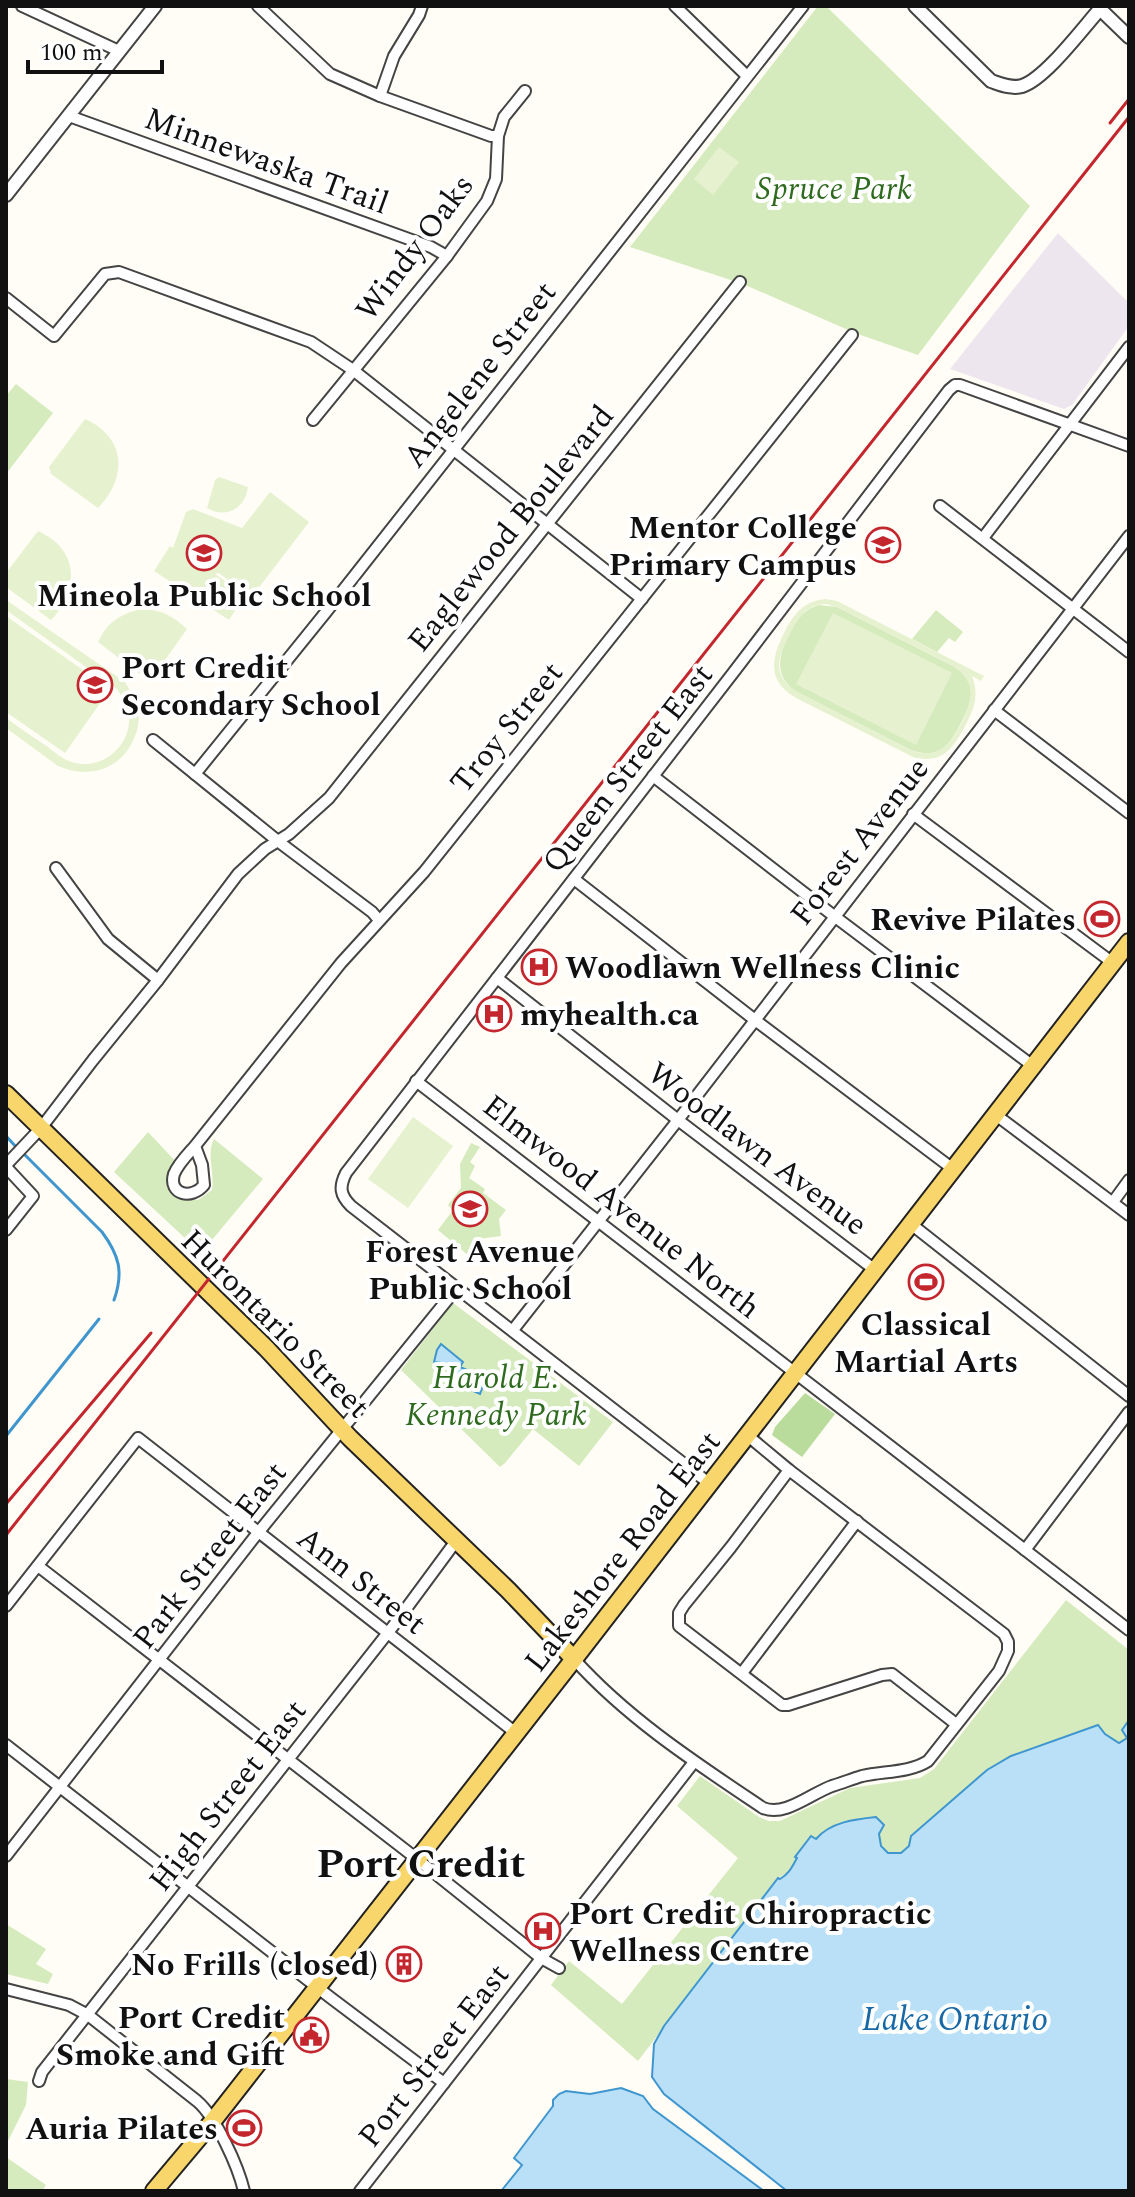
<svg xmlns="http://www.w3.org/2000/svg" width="1135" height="2197" font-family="Spectral,serif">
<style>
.industrial{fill:#eee6ef}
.green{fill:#d5ebbd}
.forest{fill:#b9dc9c}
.pitch{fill:#e6f2cf;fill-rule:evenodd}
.water{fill:#b9e0f7;stroke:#3f96cf;stroke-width:2}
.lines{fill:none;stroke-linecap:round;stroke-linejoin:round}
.stream{stroke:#3f96cf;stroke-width:3}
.minor-casing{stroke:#444;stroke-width:14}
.tertiary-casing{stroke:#444;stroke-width:16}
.primary-casing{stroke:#222;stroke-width:20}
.minor{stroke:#fff;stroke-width:10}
.tertiary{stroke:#fff;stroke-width:12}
.primary{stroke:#f9d66b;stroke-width:16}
.rail{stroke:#c4262e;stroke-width:3}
.labels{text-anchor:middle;stroke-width:8;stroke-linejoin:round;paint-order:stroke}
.street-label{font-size:32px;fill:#111;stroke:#fff}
.park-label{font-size:32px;font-style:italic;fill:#2f6b1f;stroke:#fff}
.poi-label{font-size:32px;font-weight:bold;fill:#111;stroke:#fff;text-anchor:end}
.water-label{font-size:34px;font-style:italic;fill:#1768a6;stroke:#fff}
.district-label{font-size:40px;font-weight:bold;fill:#111;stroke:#fff}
</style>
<rect width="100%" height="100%" fill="#fffdf5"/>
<path class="industrial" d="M1058,233L1129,303V326L1072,405L1064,409L950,369Z"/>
<g class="green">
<path d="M818,6H826L1030,206L918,355L855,333L743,284L630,247Z"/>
<path d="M16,384L53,413L6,474V396Z"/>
<path d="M819,605L837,607L953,666C978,682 973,700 961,723C949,746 939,760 911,750L797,692C774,677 778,657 788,636C796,621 802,610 819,605Z"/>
<path d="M936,610L963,632L955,642L949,638L937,652L912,639Z"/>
<path d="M148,1132L179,1165L173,1187L184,1199L198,1200L212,1190C215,1173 206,1154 214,1139L263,1179L201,1253L114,1172Z"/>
<path d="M471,1143L480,1147L470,1162L475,1166L469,1178L485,1189L483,1193L506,1210L499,1219L501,1236L478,1239L481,1266L438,1230L453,1210L448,1205L461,1188L460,1164Z"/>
<path d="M453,1303L613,1422L579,1466L533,1429L505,1463L500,1467L401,1370Z"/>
<path d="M1066,1600L1129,1650V1720L1122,1730L1128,1738L1118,1743L1105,1734L987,1770L911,1835L909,1846L901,1853H888L881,1846L879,1834L884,1825L876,1817C845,1820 819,1831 798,1857C791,1866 789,1875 777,1878L638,2061L551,1985L569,1961L622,2004L738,1858L677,1806L700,1776L759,1817L769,1821H780L850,1788L920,1778L934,1769Z"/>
<path d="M6,1924L46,1949L36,1964L53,1974L48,1984L6,1974Z"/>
<path d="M6,2079L28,2082L26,2105L6,2145Z"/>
<path d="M6,2157L46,2185L42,2191H6Z"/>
</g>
<path class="forest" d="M805,1393L835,1414L802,1457L772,1435L775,1427Z"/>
<g class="pitch">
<path d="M719,147L739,162L713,195L694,179Z"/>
<path d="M85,419C127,438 127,478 98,508L51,474L49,467Z"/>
<path d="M219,477L248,487C245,509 226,519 207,508L215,480Z"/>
<path d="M270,492L309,522L251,598L219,573L215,574L245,595L229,620L154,571L170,546L173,548L186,512L193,509L242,528Z"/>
<path d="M38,531C79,549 80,590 51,620L6,587V573Z"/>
<path d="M826,599L837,601L984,676L981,681L972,676C979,695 975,707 966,724C954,748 942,765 913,757L796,698C767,681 771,659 784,633C794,614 803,601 826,599ZM826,604L839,608L953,666C977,681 973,700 962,722C951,743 941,759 913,751L797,692C772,676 777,658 789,636C797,619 805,605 826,604Z"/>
<path d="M6,600L125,682C130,691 137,701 138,711C140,719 138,729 135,736C123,769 89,780 58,766L6,728V718C20,728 34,738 48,747C54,752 61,758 69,761C98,773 131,748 129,717C129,706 123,698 117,689L6,610Z"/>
<path d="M142,609C162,610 173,616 187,629L153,677L145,678L98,642C107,622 122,613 142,609Z"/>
<path d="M833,613L952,673L916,745L796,684Z"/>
<path d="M6,616L110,689L65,753L6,712Z"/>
<path d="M413,1117L453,1146L408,1208L368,1179Z"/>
</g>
<g class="water">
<path d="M441,1344L463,1362L460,1367L486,1378L480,1394L448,1380L455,1365L434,1362L437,1350Z"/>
<path d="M1129,1720V2191H787L664,2094L652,2077L654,2044L664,2026L778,1878L780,1879C789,1874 792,1867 797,1858L795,1857L811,1836L816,1839C830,1822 856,1819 876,1817L884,1825L879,1834L881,1846L888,1853H901L909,1846L911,1836L987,1770L1011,1756L1098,1725L1105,1734L1119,1743L1127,1738L1122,1730Z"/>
<path d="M621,2088L643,2096L653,2109L764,2191L502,2190L522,2165L514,2158L553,2106V2100L559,2094L566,2091L590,2094Z"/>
</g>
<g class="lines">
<g class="stream">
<path d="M6,1136L17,1148"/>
<path d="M23,1153L102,1232C119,1255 124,1272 114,1300"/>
<path d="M6,1436L99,1319"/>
</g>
<g class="minor-casing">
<g id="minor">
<path d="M22,6L119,51"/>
<path d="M258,6L330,74L380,96L491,136H498"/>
<path d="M675,6L747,76"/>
<path d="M380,96L394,56L419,15L422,6"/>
<path d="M69,116L431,247L447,256"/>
<path d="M6,298L54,336L105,274L119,272L311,342L353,370L642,599"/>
<path d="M313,420L447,256L487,201L496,179L498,136L504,117L525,91"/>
<path d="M940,506L1129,652"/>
<path d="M983,538L1129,347"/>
<path d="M994,710L1129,813"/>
<path d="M153,740L279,842L372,912L379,920"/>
<path d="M195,774L326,612L803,6"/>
<path d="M653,776L834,916L1033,1066"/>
<path d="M913,814L1113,963"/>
<path d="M56,868L108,939L158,980"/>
<path d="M574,879L755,1020L953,1169"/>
<path d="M497,978L678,1120L875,1270"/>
<path d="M416,1081L1129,1630"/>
<path d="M996,1115L1129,1215"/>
<path d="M195,1146L202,1165L204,1185C192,1200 168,1195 174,1174C178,1164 188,1154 195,1146L341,963L424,872L852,335"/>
<path d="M6,1165L41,1128L93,1060L158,980L238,874L265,849L289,834L329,798L740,282"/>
<path d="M6,1167L33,1196L6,1230"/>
<path d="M1113,1202L1129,1180"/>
<path d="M911,1224L1129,1396"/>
<path d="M513,1330L678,1120L1129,536"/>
<path d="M789,1470L731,1547L684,1605L679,1613V1626L782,1705H788L882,1675L892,1674L956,1724"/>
<path d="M710,1484L351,1206C340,1195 339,1187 346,1173L733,673L949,390L955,385H960L1129,446"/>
<path d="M1025,1550L1129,1412"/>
<path d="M38,1566L417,1859L541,1958L559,1968"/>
<path d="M6,1606L138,1438L516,1733"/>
<path d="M574,1659C628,1719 696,1763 763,1808C785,1817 810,1794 832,1786C842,1783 852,1779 862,1776C884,1771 909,1773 928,1761L999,1671L1008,1651V1642L1004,1634L789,1470L747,1435"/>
<path d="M742,1673L857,1521"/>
<path d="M6,1745L331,1998L444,2083"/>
<path d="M6,1856L253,1539L456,1289"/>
<path d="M6,1989L69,2005L88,2015L197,2101C216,2117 238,2166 244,2191"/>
<path d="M39,2081L42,2072L394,1625L456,1541"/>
<path d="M360,2191L694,1762"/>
</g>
</g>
<g class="tertiary-casing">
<g id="tertiary">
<path d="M915,6L991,81C1000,84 1011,89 1022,86C1045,79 1083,28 1100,9L1129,37"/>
<path d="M6,195L155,6"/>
</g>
</g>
<g class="primary-casing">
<g id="primary">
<path d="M6,1094L266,1348L350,1438L508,1590L574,1659"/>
<path d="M154,2191L212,2122L574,1659L1129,942"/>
</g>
</g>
<use href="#minor" class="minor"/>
<use href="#tertiary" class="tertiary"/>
<use href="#primary" class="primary"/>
<g class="rail">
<path d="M1110,123L1129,99"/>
<path d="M6,1504L151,1333"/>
<path d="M6,1535L1129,117"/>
</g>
</g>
<defs>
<g id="school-ring" transform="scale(1.8)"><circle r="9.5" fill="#fff" stroke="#c4262e" stroke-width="1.5"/><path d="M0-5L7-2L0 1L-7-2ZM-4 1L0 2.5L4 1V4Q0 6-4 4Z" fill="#c4262e"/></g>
<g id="stadium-ring" transform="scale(1.8)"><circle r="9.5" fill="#fff" stroke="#c4262e" stroke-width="1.5"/><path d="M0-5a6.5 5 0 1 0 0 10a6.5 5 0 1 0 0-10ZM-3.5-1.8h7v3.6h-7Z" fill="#c4262e"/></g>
<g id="hospital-ring" transform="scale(1.8)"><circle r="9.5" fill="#fff" stroke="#c4262e" stroke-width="1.5"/><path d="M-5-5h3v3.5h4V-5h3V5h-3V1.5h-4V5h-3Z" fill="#c4262e"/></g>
<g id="building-ring" transform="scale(1.8)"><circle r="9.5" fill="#fff" stroke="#c4262e" stroke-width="1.5"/><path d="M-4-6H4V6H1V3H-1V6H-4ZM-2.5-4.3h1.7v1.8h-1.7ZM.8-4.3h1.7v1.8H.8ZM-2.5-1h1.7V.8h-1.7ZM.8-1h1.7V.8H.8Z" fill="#c4262e"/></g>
<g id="civic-ring" transform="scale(1.8)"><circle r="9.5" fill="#fff" stroke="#c4262e" stroke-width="1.5"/><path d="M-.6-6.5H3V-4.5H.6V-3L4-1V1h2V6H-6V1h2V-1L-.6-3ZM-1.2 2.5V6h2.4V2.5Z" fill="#c4262e"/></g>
</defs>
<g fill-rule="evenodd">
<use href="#school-ring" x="883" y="545"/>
<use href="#school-ring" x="204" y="553"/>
<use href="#school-ring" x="95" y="685"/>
<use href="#stadium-ring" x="1102" y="919"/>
<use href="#hospital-ring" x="539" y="967"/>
<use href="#hospital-ring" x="494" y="1014"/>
<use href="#school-ring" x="470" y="1209"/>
<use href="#stadium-ring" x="926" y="1282"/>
<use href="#hospital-ring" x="543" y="1931"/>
<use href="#building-ring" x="404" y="1964"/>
<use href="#civic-ring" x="311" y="2035"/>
<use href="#stadium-ring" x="244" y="2128"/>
</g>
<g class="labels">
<g class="street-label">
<text transform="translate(267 160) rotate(20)" y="11">Minnewaska Trail</text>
<text transform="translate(414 247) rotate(-53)" y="11">Windy Oaks</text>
<text transform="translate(479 374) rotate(-52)" y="11">Angelene Street</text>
<text transform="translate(510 528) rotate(-51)" y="11">Eaglewood Boulevard</text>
<text transform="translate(506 727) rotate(-51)" y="11">Troy Street</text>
<text transform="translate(627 768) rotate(-52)" y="11">Queen Street East</text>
<text transform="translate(859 841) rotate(-52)" y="11">Forest Avenue</text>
<text transform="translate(758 1148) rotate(37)" y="11">Woodlawn Avenue</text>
<text transform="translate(622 1206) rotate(38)" y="11">Elmwood Avenue North</text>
<text transform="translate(276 1323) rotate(45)" y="11">Hurontario Street</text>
<text transform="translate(622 1551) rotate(-52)" y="11">Lakeshore Road East</text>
<text transform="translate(209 1555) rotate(-52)" y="11">Park Street East</text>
<text transform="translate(362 1580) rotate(38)" y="11">Ann Street</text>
<text transform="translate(227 1795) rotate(-52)" y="11">High Street East</text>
<text transform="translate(433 2055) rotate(-52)" y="11">Port Street East</text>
</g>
<g class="park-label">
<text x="834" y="199">Spruce Park</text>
<text x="496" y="1388">Harold E.<tspan x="496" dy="37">Kennedy Park</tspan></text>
</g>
<g class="poi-label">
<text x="857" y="538">Mentor College<tspan x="857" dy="37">Primary Campus</tspan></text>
<text x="204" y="606" text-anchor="middle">Mineola Public School</text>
<text x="121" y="678" text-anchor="start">Port Credit<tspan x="121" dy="37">Secondary School</tspan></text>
<text x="1076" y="930">Revive Pilates</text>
<text x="565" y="978" text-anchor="start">Woodlawn Wellness Clinic</text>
<text x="520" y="1025" text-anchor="start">myhealth.ca</text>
<text x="470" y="1262" text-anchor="middle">Forest Avenue<tspan x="470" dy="37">Public School</tspan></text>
<text x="926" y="1335" text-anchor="middle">Classical<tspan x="926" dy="37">Martial Arts</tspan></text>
<text x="569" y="1924" text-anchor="start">Port Credit Chiropractic<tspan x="569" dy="37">Wellness Centre</tspan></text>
<text x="378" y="1975">No Frills (closed)</text>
<text x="285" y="2028">Port Credit<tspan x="285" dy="37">Smoke and Gift</tspan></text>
<text x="218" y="2139">Auria Pilates</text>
</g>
<g class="water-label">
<text x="955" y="2030">Lake Ontario</text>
</g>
<g class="district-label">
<text x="421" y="1877">Port Credit</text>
</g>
</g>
<rect width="1135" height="2197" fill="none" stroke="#111111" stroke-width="16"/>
<path d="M28 60v12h134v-12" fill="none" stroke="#111111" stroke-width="4"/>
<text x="40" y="60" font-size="24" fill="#111111" stroke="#ffffff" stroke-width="6" paint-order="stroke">100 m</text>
</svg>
